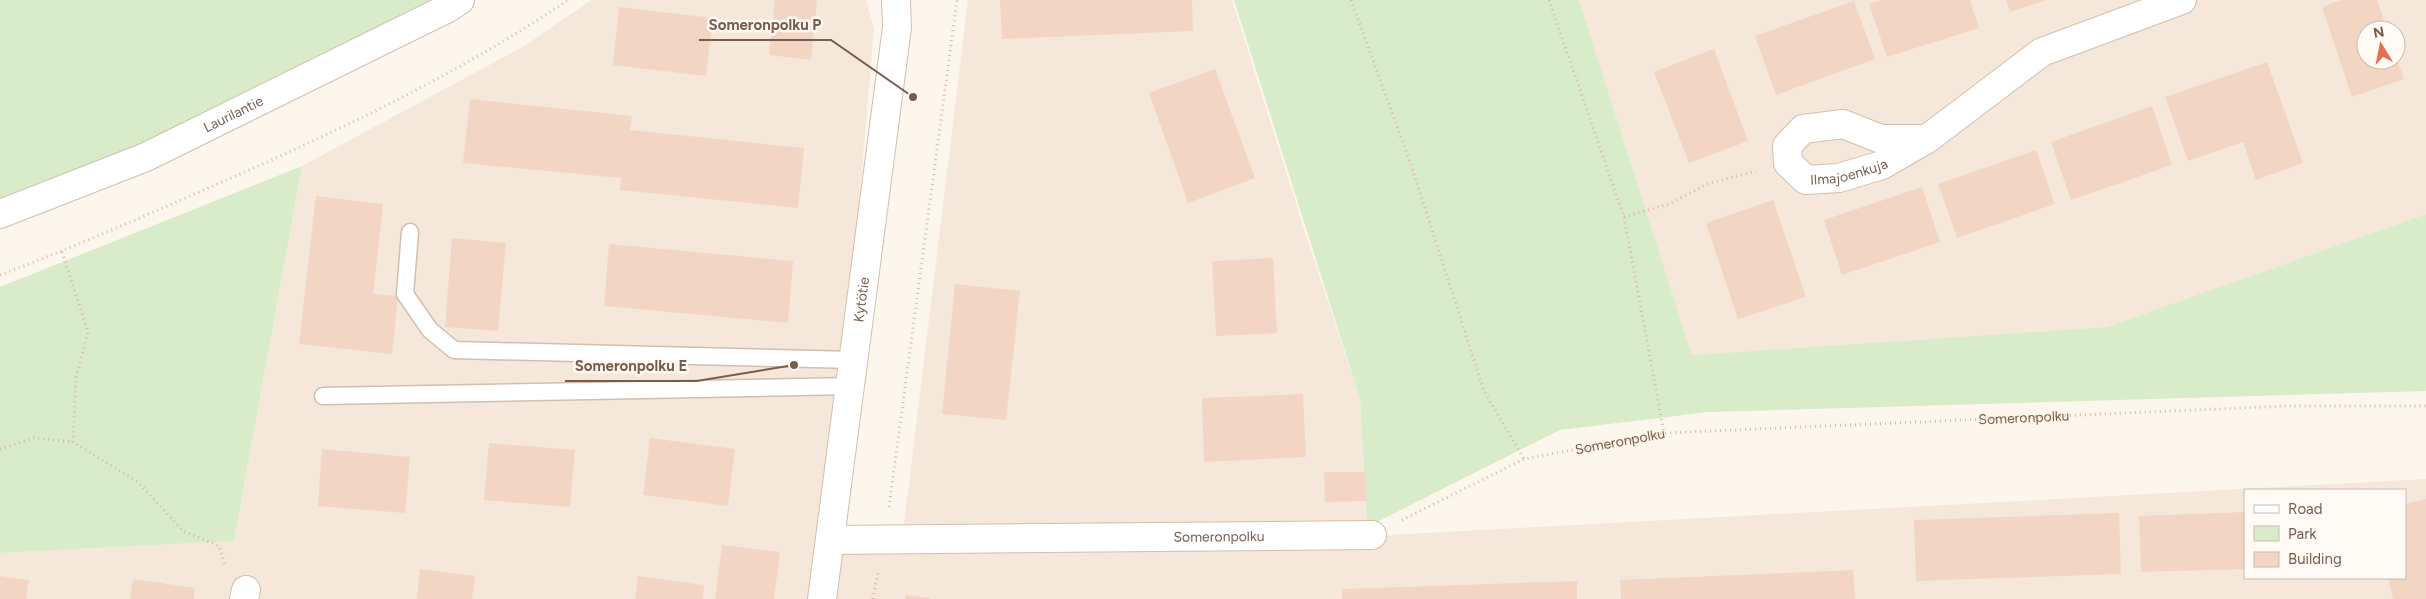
<svg xmlns="http://www.w3.org/2000/svg" width="2426" height="599" font-family="Figtree,sans-serif">
<style>
.residential{fill:#f5e8da;fill-rule:evenodd}
.green{fill:#d8ecc9}
.building{fill:#f3d5c3}
.lines{fill:none;stroke-linecap:round;stroke-linejoin:round}
.service-casing{stroke:#d1beb0;stroke-width:19}
.minor-casing{stroke:#d1beb0;stroke-width:30}
.tertiary-casing{stroke:#d1beb0;stroke-width:30}
.path{stroke:#d9b8a5;stroke-width:3;stroke-dasharray:1 4;stroke-linecap:butt}
.service{stroke:#fff;stroke-width:16}
.minor{stroke:#fff;stroke-width:28}
.tertiary{stroke:#fff;stroke-width:28}
.labels{text-anchor:middle;stroke-width:5;stroke-linejoin:round;paint-order:stroke}
.street-label{font-size:14px;fill:#7a5c4d;stroke:#fffaf3}
.leader{fill:none;stroke:#7a5c4d;stroke-width:2}
.callout-dot{fill:#7a5c4d;stroke:#fffaf3;stroke-width:2}
.callout-label{font-size:15px;text-anchor:middle;font-weight:bold;fill:#7a5c4d;stroke:#fffaf3;stroke-width:5;stroke-linejoin:round;paint-order:stroke}
</style>
<rect width="100%" height="100%" fill="#fdf6ec"/>
<g class="residential">
<path d="M591,0H866L874,29L830,540L1370,536L2426,479V599H0V553L234,541L302,166L526,45ZM2245,490H2405V578H2245Z"/>
<path d="M968,0H1232L1304,229L1360,399L1367,527L904,524Z"/>
<path d="M1579,0H2426V214L2106,327L1692,355ZM2366,30H2396V60H2366Z"/>
</g>
<g class="green">
<path d="M0,0H460L0,214Z"/>
<path d="M1234,0H1579L1692,355L2106,327L2426,214V391L1709,412L1560,430L1367,527L1360,399Z"/>
<path d="M302,166L234,541L0,553V287Z"/>
</g>
<g class="building">
<path d="M775,0H817L811,60L769,55Z"/>
<path d="M1000,0H1192L1193,31L1002,39Z"/>
<path d="M1881,0H1970L1979,28L1887,57L1869,4Z"/>
<path d="M2006,0H2046L2010,12Z"/>
<path d="M2341,0H2377L2387,30H2366V60H2397L2404,79L2352,97L2322,7Z"/>
<path d="M1854,1L1875,59L1776,95L1755,36Z"/>
<path d="M619,7L713,18L706,76L613,65Z"/>
<path d="M1714,49L1748,141L1689,163L1654,72Z"/>
<path d="M2267,62L2303,163L2256,180L2243,142L2188,161L2165,97Z"/>
<path d="M1215,69L1255,178L1188,203L1149,93Z"/>
<path d="M470,99L632,116L630,130L804,148L798,208L620,190L621,178L463,163Z"/>
<path d="M2152,106L2172,165L2071,200L2051,142Z"/>
<path d="M2036,150L2055,204L1957,238L1938,184Z"/>
<path d="M1922,187L1940,242L1842,275L1824,220Z"/>
<path d="M316,196L383,204L373,294L398,296L392,354L299,344Z"/>
<path d="M1773,200L1806,297L1738,319L1706,223Z"/>
<path d="M452,238L506,243L498,331L445,327Z"/>
<path d="M609,244L793,261L788,323L604,306Z"/>
<path d="M1273,258L1277,333L1216,336L1212,261Z"/>
<path d="M955,284L1020,291L1006,420L942,414Z"/>
<path d="M1303,394L1306,457L1204,462L1202,398Z"/>
<path d="M650,438L735,449L728,506L643,495Z"/>
<path d="M489,443L575,450L570,507L484,500Z"/>
<path d="M322,449L410,457L405,513L318,506Z"/>
<path d="M1324,472H1365L1366,501L1325,502Z"/>
<path d="M2426,499V599H2393L2388,578H2405V504Z"/>
<path d="M2245,512V569L2141,572L2139,516Z"/>
<path d="M2119,513L2121,574L1916,581L1914,520Z"/>
<path d="M722,545L780,552L774,599H715Z"/>
<path d="M420,569L475,576L472,599H417Z"/>
<path d="M1853,570L1855,599H1621L1620,580Z"/>
<path d="M0,576L29,580L26,599H0Z"/>
<path d="M638,576L704,585L703,599H635Z"/>
<path d="M133,579L195,588L194,599H130Z"/>
<path d="M1577,581V599H1342V589Z"/>
<path d="M906,595L930,598V599H905Z"/>
</g>
<g class="lines">
<g class="service-casing">
<g id="service">
<path d="M410,232L405,294L430,330L454,350L854,360"/>
<path d="M323,396L850,386"/>
</g>
</g>
<g class="minor-casing">
<g id="minor">
<path id="s2" d="M1927,139H1881L1843,124L1803,129L1787,146L1788,163L1806,180L1839,178L1882,165L1927,139L2042,52L2182,0"/>
<path id="s3" d="M830,540L1372,535"/>
<path d="M244,599L246,590"/>
<path id="s4" d="M822,599L897,27L896,0"/>
</g>
</g>
<g class="tertiary-casing">
<g id="tertiary">
<path id="s5" d="M0,214L146,157L448,8L460,0"/>
</g>
</g>
<g class="path">
<path d="M1351,0L1410,162L1484,391L1524,459"/>
<path d="M1549,0L1624,217L1664,433"/>
<path d="M1624,217L1669,204L1707,184L1756,171"/>
<path d="M62,252L88,332L76,377L73,442L138,482L183,531L219,546L225,565"/>
<path d="M0,275C72,248 142,217 213,186C334,133 459,74 568,0"/>
<path d="M0,449L34,438L73,442"/>
<path d="M889,507L957,0"/>
<path id="s1" d="M1402,520L1524,459L1664,433L2287,406H2426"/>
<path d="M873,599L878,573"/>
</g>
<use href="#service" class="service"/>
<use href="#minor" class="minor"/>
<use href="#tertiary" class="tertiary"/>
</g>
<g class="labels">
<g class="street-label">
<text dy="5" stroke="none"><textPath href="#s5" startOffset="254">Laurilantie</textPath></text>
<text dy="5" stroke="none"><textPath href="#s2" startOffset="236">Ilmajoenkuja</textPath></text>
<text dy="5" stroke="none"><textPath href="#s4" startOffset="302">Kytötie</textPath></text>
<text dy="5" stroke="none"><textPath href="#s1" startOffset="639">Someronpolku</textPath></text>
<text dy="5" stroke="none"><textPath href="#s1" startOffset="234">Someronpolku</textPath></text>
<text dy="5" stroke="none"><textPath href="#s3" startOffset="389">Someronpolku</textPath></text>
</g>
</g>
<path class="leader" d="M913 97L831 40H699M794 365L697 381H565"/>
<g class="callout-dot">
<circle cx="913" cy="97" r="5"/>
<circle cx="794" cy="365" r="5"/>
</g>
<g class="callout-label">
<text x="765" y="30">Someronpolku P</text>
<text x="631" y="371">Someronpolku E</text>
</g>
<rect x="2244" y="489" width="162" height="90" fill="#fffaf3" stroke="#cabbb1"/>
<rect x="2254" y="505" width="25" height="8" fill="#ffffff" stroke="#cabbb1"/>
<text x="2288" y="514" font-size="15" fill="#7a5c4d">Road</text>
<rect x="2254" y="526" width="25" height="15" fill="#d8ecc9" stroke="#cabbb1"/>
<text x="2288" y="539" font-size="15" fill="#7a5c4d">Park</text>
<rect x="2254" y="552" width="25" height="15" fill="#f3d5c3" stroke="#cabbb1"/>
<text x="2288" y="564" font-size="15" fill="#7a5c4d">Building</text>
<g transform="translate(2381 45) rotate(350)"><circle r="24" fill="#fffaf3" stroke="#cabbb1"/>
<path d="M0-4L9 19L0 12L-9 19Z" fill="#e76f51"/>
<text y="-8" font-size="14" font-weight="bold" text-anchor="middle" fill="#7a5c4d">N</text>
</g>
</svg>
